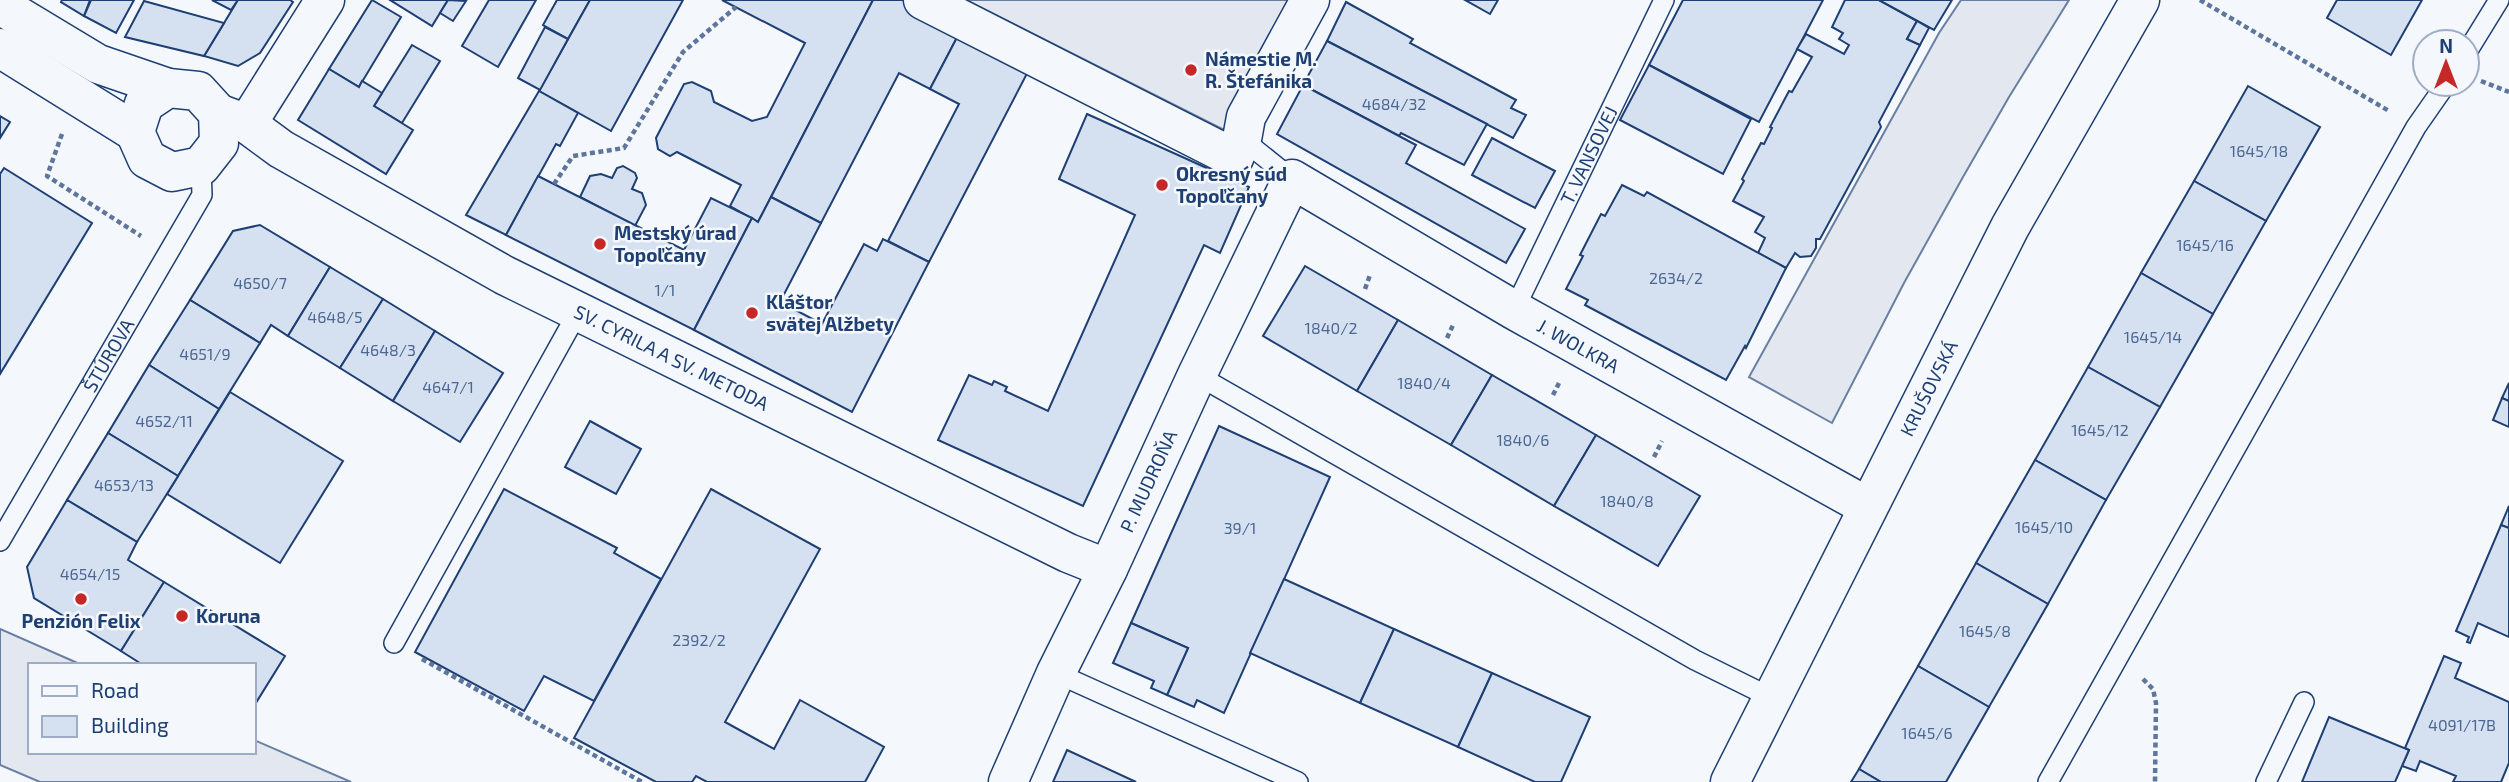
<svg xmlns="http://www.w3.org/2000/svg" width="2509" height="782" font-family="'Exo 2',sans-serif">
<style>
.parking{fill:#e3e8f0;stroke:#687fa3;stroke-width:2}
.building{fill:#d5e0f0;stroke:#1d3f73;stroke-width:2}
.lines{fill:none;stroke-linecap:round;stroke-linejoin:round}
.lane-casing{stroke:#1d3f73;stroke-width:22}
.street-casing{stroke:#1d3f73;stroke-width:41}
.primary-casing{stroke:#1d3f73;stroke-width:41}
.path{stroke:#5e769c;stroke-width:4.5;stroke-dasharray:5 3.5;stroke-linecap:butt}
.lane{stroke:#f4f7fb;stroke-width:19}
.street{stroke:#f4f7fb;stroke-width:38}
.primary{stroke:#f4f7fb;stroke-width:38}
.poi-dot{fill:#c62828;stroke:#f4f7fb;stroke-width:2.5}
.labels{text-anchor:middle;stroke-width:5;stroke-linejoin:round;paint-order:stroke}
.number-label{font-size:16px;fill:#4b6792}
.poi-label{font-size:19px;font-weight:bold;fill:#1d3f73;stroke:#f4f7fb;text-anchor:start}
.street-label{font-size:19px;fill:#1d3f73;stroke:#f4f7fb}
</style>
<rect width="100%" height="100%" fill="#f4f7fb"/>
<g class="parking">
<path d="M966,0H1313L1242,139Z"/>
<path d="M1961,0H2069L2009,97L1963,177L1904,283L1832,423L1749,377L1939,33Z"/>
<path d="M0,629L82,665H30V752H254V740L351,782H40L0,765Z"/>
</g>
<g class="building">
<path d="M62,0H90L84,16L61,2Z"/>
<path d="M91,0H134L116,33L84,16Z"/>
<path d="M212,0H238L231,10Z"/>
<path d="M238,0H290L293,2L260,53L238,66L204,56Z"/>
<path d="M372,0L401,17L359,87L329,69Z"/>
<path d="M390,0H448L432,26Z"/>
<path d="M448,0L466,1L453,21L440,13Z"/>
<path d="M489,0H536L498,67L462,46Z"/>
<path d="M557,0H590L568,39L543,25Z"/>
<path d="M590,0H683L611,131L539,91Z"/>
<path d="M722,0H873L758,222L730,206L741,185L677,152L670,156L658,149L656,138L684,84L692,82L711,91L714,102L752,121L767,117L805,43Z"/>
<path d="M873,0H913L963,26L930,89L899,73L821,223L771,197Z"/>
<path d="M1465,0H1498L1490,14Z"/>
<path d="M1683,0H1823L1759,122L1649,65Z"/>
<path d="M1845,0H1879L1917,21L1907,39L1920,45L1879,122L1881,127L1820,239H1816V248L1811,256L1800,257L1795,253L1786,268L1758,253L1765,238L1755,232L1764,217L1733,201L1744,181L1742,179L1761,143L1764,144L1772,128L1770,127L1789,91L1792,92L1812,57L1797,49L1806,34L1844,54L1849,45L1839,39L1843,33L1832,27Z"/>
<path d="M1879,0H1952L1934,30Z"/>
<path d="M2337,0H2422L2391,55L2327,18Z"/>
<path d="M144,1L224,23L204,56L125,37Z"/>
<path d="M1346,2L1413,39L1410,43L1516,100L1511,108L1526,115L1513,138L1327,41Z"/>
<path d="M1917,21L1929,28L1920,45L1907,39Z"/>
<path d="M963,26L1033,62L929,262L888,241L959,104L930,89Z"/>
<path d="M545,27L568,39L540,90L518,78Z"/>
<path d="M1327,41L1487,124L1464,165L1401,133L1399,136L1303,85Z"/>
<path d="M412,45L440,61L402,123L374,106Z"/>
<path d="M1649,65L1751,119L1723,174L1620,120Z"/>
<path d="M329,69L359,87L362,81L382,93L374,106L413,130L386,174L298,120Z"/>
<path d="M1303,85L1416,145L1406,163L1525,229L1506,263L1277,134Z"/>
<path d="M2248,86L2320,127L2266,221L2194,181Z"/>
<path d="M539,91L578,113L560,146L556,144L506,235L466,215Z"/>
<path d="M1087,114L1249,187L1220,253L1204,245L1083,506L938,440L969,375L992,385L994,381L1007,387L1005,391L1048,411L1135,215L1059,179Z"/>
<path d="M0,116L10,122L0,138Z"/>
<path d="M1492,138L1555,171L1535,208L1472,175Z"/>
<path d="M623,166L635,173L637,178L632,189L642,193L646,205L635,226L580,197L590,176L601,174L612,178L617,168Z"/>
<path d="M4,168L92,223L0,374V174Z"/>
<path d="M538,176L684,250L711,198L752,218L694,330L506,235Z"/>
<path d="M2194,181L2266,221L2213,314L2141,273Z"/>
<path d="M1622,185L1644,196L1647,192L1786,268L1746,348L1745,346L1726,380L1585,305L1588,300L1566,289L1583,256L1580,255L1601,214L1605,216Z"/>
<path d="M771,197L821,223L780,302L822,324L864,244L877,251L883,239L929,262L852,412L694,330L752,218L758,222Z"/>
<path d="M260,225L330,267L288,336L271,325L260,343L190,300L233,231Z"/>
<path d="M1305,266L1398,320L1357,391L1263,336Z"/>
<path d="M330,267L383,299L340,368L288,336Z"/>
<path d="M2141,273L2213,314L2160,407L2088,367Z"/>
<path d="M383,299L435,331L393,401L340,368Z"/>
<path d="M190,300L260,343L219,409L149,365Z"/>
<path d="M1398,320L1492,375L1451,445L1357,391Z"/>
<path d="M435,331L503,373L460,442L393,401Z"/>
<path d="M149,365L219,409L178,476L108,433Z"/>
<path d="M2088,367L2160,407L2106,500L2035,460Z"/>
<path d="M1492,375L1596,435L1554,506L1451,445Z"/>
<path d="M2509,383V401L2502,398Z"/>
<path d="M230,392L343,461L280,563L167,494Z"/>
<path d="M2502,398L2509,401V427L2493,420Z"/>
<path d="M590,421L641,449L616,494L565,467Z"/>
<path d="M1219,426L1330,477L1224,713L1197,700L1194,707L1167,695L1188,648L1131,623Z"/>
<path d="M108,433L178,476L137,542L67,500Z"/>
<path d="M1596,435L1700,496L1658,566L1554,506Z"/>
<path d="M2035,460L2106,500L2048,604L1976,563Z"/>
<path d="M504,489L617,548L614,553L661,579L594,701L544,676L524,711L415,652Z"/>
<path d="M711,489L820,549L725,722L774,749L800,700L884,747L865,782H707L696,776L692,782H656L574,738Z"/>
<path d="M67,500L137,542L128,560L164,582L121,651L34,598L27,567Z"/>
<path d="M2509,506V528L2501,525Z"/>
<path d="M2501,525L2509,528V637L2478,623L2470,643L2467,642L2469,637L2456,631Z"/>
<path d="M1976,563L2048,604L1989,707L1918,666Z"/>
<path d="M1284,579L1394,629L1360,703L1250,653Z"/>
<path d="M164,582L285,656L254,706V665H143L121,651Z"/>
<path d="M1131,623L1188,648L1167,695L1151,688L1154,681L1113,663Z"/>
<path d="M1394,629L1492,673L1458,747L1360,703Z"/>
<path d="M2444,656L2461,663L2455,678L2509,702V763L2501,782H2453L2456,776L2420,761L2416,771L2402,766L2409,750L2405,748Z"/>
<path d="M1918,666L1989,707L1946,782H1881L1859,769Z"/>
<path d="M1492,673L1590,717L1561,782H1535L1458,747Z"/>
<path d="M2329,717L2409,750L2395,782H2302Z"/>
<path d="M1067,750L1136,782H1053Z"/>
<path d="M1859,769L1881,782H1851Z"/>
</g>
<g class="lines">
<g class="lane-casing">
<g id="lane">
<path d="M2467,52L2499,0"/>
<path d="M1242,139L1292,179"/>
<path id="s1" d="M1514,310L1664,0"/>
<path d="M1197,375L1695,660L1772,698"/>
<path id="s2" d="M0,541L202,195L201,166"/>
<path d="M394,643L578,312"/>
<path d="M1056,673L1298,782"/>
<path d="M2048,782L2416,127L2446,84"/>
<path d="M2266,782L2304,702"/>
</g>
</g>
<g class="street-casing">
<g id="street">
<path d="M923,0L1234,158L1242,139L1246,117L1310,0"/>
<path d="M0,5L98,64L168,88"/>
<path d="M0,48L135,132"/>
<path d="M168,88L198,91L218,113L219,143L201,166L172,172L147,159L135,132L144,104Z"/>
<path d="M223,115L247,124L325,0"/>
<path id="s3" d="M247,124L281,149L504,275L1068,553L1108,569"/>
<path id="s4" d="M1008,782L1056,673L1108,569L1197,375L1292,179L1514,310L1868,507"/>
</g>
</g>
<g class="primary-casing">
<g id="primary">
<path id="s5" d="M1730,782L2010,227L2140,0"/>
</g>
</g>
<g class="path">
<path d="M2200,0L2389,111"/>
<path d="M2481,81L2509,92"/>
<path d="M62,134L47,176L141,236"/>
<path d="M554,184L573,156L624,148L683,52L736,7"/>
<path d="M1365,289L1370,275"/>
<path d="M1447,338L1454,323"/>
<path d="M1553,395L1559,383"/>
<path d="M1654,457L1662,441"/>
<path d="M422,659L642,782"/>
<path d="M2143,679L2153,689L2156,703L2155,782"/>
</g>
<use href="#lane" class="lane"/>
<use href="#street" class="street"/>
<use href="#primary" class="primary"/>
</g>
<g class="poi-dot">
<circle cx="1191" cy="70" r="7"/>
<circle cx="1162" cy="185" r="7"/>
<circle cx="600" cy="244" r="7"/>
<circle cx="752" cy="313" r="7"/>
<circle cx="81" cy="599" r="7"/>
<circle cx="182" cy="616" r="7"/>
</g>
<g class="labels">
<g class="number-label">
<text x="1394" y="110">4684/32</text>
<text x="2259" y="157">1645/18</text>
<text x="2205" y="251">1645/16</text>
<text x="1676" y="284">2634/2</text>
<text x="260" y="289">4650/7</text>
<text x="665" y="296">1/1</text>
<text x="335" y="323">4648/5</text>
<text x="1331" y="334">1840/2</text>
<text x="2153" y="343">1645/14</text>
<text x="388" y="356">4648/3</text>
<text x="205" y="360">4651/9</text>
<text x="1424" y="389">1840/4</text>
<text x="448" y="393">4647/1</text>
<text x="164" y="427">4652/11</text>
<text x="2100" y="436">1645/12</text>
<text x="1523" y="446">1840/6</text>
<text x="124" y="491">4653/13</text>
<text x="1627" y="507">1840/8</text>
<text x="2044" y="533">1645/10</text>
<text x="1240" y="534">39/1</text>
<text x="90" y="580">4654/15</text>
<text x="1985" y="637">1645/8</text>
<text x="699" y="646">2392/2</text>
<text x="2462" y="731">4091/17B</text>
<text x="1927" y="739">1645/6</text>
</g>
<g class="poi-label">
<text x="1205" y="66">Námestie M.<tspan x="1205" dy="22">R. Štefánika</tspan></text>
<text x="1176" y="181">Okresný súd<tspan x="1176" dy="22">Topoľčany</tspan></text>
<text x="614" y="240">Mestský úrad<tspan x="614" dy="22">Topoľčany</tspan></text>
<text x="766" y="309">Kláštor<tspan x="766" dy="22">svätej Alžbety</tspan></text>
<text x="196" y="623">Koruna</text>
<text x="81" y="628" text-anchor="middle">Penzión Felix</text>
</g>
<g class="street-label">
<text dy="7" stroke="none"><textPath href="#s1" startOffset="172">T. VANSOVEJ</textPath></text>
<text dy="7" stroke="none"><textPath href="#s4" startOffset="998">J. WOLKRA</textPath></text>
<text dy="7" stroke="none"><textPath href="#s2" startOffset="215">ŠTÚROVA</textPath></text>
<text dy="7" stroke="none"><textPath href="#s3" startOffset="485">SV. CYRILA A SV. METODA</textPath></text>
<text dy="7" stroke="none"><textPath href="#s5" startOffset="441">KRUŠOVSKÁ</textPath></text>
<text dy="7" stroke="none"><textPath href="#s4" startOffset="332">P. MUDROŇA</textPath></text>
</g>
</g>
<rect x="28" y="663" width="228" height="91" fill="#f4f7fb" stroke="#9eadc5" stroke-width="2"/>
<rect x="42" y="686" width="35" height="10" fill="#f4f7fb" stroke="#9eadc5" stroke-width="2"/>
<text x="91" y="698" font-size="21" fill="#1d3f73">Road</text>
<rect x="42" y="716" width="35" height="21" fill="#d5e0f0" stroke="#9eadc5" stroke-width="2"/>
<text x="91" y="733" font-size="21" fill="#1d3f73">Building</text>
<g transform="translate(2446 63)"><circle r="33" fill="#f4f7fb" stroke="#9eadc5" stroke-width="2"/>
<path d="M0-5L12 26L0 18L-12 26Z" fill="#c62828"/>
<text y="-10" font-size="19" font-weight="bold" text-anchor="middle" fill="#1d3f73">N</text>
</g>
</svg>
